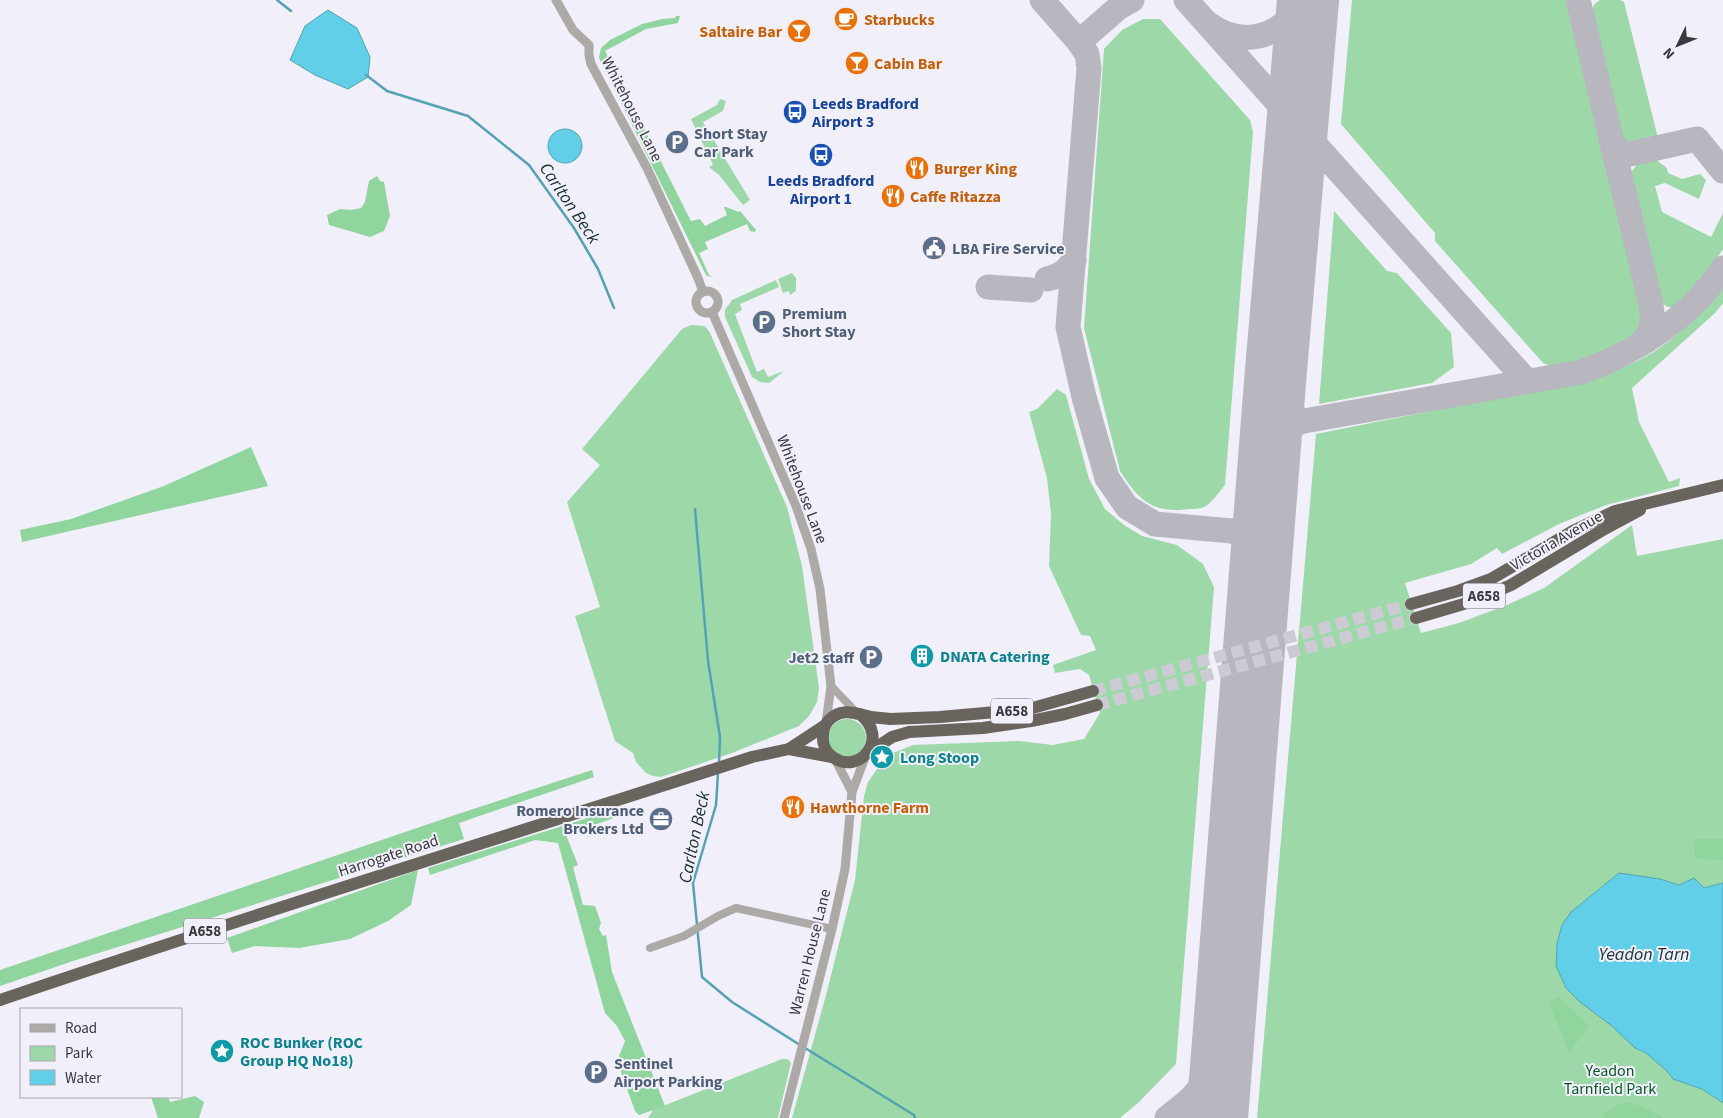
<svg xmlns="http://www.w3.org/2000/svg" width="1723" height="1118" font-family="'Source Sans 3',sans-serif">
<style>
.green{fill:#9dd9a8}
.forest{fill:#8fd59d}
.water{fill:#60cfe7;stroke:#55a2b4}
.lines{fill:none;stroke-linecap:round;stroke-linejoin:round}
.stream{stroke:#55a2b4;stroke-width:2.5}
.taxiway{stroke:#b8b6be;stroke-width:25}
.runway{stroke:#b8b6be;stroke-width:62}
.trunk-tunnel{stroke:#cccbd3;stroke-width:12;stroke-dasharray:12 6;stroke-linecap:butt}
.minor{stroke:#aca9a6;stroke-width:8}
.tertiary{stroke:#aca9a6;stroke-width:9}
.trunk{stroke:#6a645e;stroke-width:12}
.labels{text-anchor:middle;stroke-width:4;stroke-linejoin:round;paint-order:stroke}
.shield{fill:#f1eff9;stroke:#717075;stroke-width:1}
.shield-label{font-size:15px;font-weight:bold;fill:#3a393d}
.food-label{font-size:16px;font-weight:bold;fill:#c56008;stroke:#f1eff9;text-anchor:start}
.transit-label{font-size:16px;font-weight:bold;fill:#164399;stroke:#f1eff9;text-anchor:start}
.street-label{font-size:16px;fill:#3a393d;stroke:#f1eff9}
.service-label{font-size:16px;font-weight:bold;fill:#4e5e75;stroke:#f1eff9;text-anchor:start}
.culture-label{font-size:16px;font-weight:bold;fill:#0d838f;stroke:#f1eff9;text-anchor:start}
.park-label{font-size:16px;fill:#0a5a28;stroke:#f1eff9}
.water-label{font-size:18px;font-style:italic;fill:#1a2f33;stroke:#f1eff9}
</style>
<rect width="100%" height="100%" fill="#f1eff9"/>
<g class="green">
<path d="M1352,0H1567L1645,318L1640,332L1628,341L1599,353L1556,368L1543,363L1435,241V233L1341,124Z"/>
<path d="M1600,0H1620L1624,2L1658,138C1643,148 1636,149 1621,137L1591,19C1591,11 1592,4 1600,0Z"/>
<path d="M1143,19H1160L1250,120L1253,132L1225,485C1220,491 1210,505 1204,507C1200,509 1193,509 1189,509C1152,514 1139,500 1120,471L1084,328L1104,49L1122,30Z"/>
<path d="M720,99L726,101L723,111L703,122L750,200L743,205L720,176L709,167L713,165L691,119L717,105Z"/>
<path d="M1655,159L1667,168L1668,173L1682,179L1700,174L1706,180L1699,199L1665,183L1655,186L1662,212L1711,237L1723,213V249L1703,279L1675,308L1668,307L1661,303L1629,175L1639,162Z"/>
<path d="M1334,211L1387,271L1397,273L1451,333L1454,367L1432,383L1319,404Z"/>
<path d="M792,273L796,278V291L790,295L789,291L783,293L778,279Z"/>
<path d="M776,280L779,287L740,304L742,310L735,314L757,372L764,369L768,377L784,371L769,383L760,382L752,377L725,317V310L732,300Z"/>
<path d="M1723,287V303L1715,313L1632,388L1639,422L1669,482L1680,478L1679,486L1606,505L1559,524L1502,554L1497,548L1471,564L1405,583L1421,633L1459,623L1507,605L1544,588L1632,525L1637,556L1723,539V883L1704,888L1679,885L1660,879L1635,1048L1646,1053L1667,1071L1673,1079L1702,1089L1723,1103V1118H1257L1316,434C1379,421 1443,409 1506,396C1545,389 1591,383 1627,366C1664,350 1699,319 1723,287Z"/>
<path d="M691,325L705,326L710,333L787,507L802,566L819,688L817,702L809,716L799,726L732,753L661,777L653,776L646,773L636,762L633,753L615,741L575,616L600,607L567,502L600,465L582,449L682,329Z"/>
<path d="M1057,389L1066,395L1089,479L1105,509L1124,525L1142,536L1177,545L1203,564L1214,587L1176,1064L1139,1102L1120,1118H792L826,995L855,880L864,796L868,782L879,766L893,753L913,745L1019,741L1053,745L1084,739L1100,713L1089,675L1080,669L1055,673L1053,665L1096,650L1090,636L1081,635L1049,566L1051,514L1047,478L1029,412L1037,409Z"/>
<circle cx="847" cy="738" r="19"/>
<path d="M782,1059H788L791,1063L778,1118H648L653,1110Z"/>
</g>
<g class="forest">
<path d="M676,16H680L678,23L646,29L605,51L691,221L700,219L705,226L727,215L724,207H726L739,212L740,211L756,230L755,232L750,231L747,224L705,242L708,249L699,253L709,275L712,277L707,276L705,273L599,58L601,48L610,40L642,24L662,19L675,18Z"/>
<path d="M377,176L380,181L384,182L390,216L384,231L370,237L329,225L327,215L340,209L351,210L361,208L365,202L369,181Z"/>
<path d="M251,447L268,486L22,542L20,530L71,519L164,486Z"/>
<path d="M592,770L594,777L459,823L464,839L73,961L0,986V970L458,814Z"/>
<path d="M626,806L628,813L566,835L578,865L573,867L583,905L595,906L601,923L599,929L603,936L606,935L612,972L665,1106L639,1115L635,1111L617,1061L625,1041L617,1026L605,1013L558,843L535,840L430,875L428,868Z"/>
<path d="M1694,839H1723V860L1695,859Z"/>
<path d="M418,870L411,905L388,921L350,939L299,948L255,946L232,953L227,938Z"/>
<path d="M1558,996L1589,1026L1569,1052L1549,1003Z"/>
<path d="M195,1096L204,1102L199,1118H158L151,1097H168L170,1102Z"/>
<path d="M1624,1102L1642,1106L1664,1118H1604L1603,1113Z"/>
</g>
<g class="water">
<path d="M328,10L357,28L370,57L368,77L348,89L315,75L290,60L305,26Z"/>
<circle cx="565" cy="146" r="17"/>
<path d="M1619,873L1660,879L1679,885L1694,878L1704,888L1723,883V1103L1702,1089L1673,1079L1667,1071L1646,1053L1635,1048L1612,1026L1580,1002L1566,988L1556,966L1557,944L1562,925L1571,912Z"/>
</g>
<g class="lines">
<g class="stream">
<path d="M277,0L291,11"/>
<path d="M366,75L387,91L468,116L529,165L574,228L598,269L614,308"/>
<path d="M695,509L708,661L720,737L719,763"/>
<path d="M718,773L716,805L693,883L702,977L732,1002L800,1045"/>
<path d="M805,1048L914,1115L915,1118"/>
</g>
<g class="taxiway">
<path d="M1042,0L1079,42L1087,54L1089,68L1068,327L1084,397L1107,478L1127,507L1155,524L1232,531"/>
<path d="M1186,0L1524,378L1531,381"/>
<path d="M1578,0L1651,305C1654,322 1652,334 1639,345"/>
<path d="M1210,25C1246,50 1283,35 1304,0"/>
<path d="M1079,42L1118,8L1132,0"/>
<path d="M1302,77C1302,98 1304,118 1313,138"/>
<path d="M1283,115C1291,135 1293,152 1293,173"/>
<path d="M1611,142L1620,152L1630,154L1697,139L1723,171"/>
<path d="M1291,200C1295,184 1298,174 1314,167"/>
<path d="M1047,279C1060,276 1067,271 1074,260"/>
<path d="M988,287L1031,290"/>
<path d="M1304,421L1581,372C1636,353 1690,318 1723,268"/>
<path d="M1269,463C1276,437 1276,429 1304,421C1276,410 1279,397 1276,370"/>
<path d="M1261,569C1259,547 1253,538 1232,531C1252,528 1259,523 1266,504"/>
<path d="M1167,1118C1175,1111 1184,1105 1191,1098C1211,1078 1219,1050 1224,1023"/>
</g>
<path class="runway" d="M1217,1118L1276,370L1308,0"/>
<g class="trunk-tunnel">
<path d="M1093,691L1411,604"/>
<path d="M1097,705L1416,618"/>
</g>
<g class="minor">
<path d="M831,686L857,713"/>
<path d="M650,948L684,936L718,916L736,908L832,929"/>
</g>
<g class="tertiary">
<path d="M556,0L573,30L589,45V55L591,64L647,168L698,278L703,292"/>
<circle cx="707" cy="302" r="11"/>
<path d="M712,312L796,506L811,549L820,589L831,686L826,723"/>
<path d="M835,759L852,792"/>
<path d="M784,1118L832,929L845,869L852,792L866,755"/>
</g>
<g class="trunk">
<path d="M1411,604L1458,591L1491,579L1573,531L1615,511L1723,485"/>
<path d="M1416,618L1474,601L1511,585L1601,531L1640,510"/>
<path d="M860,714C890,738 860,775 834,758C826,753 822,744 823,735C823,730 825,725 828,721C841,707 854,713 871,717C877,718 883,718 890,719L940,717L1029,709L1093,691"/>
<path d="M789,749L824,726"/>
<path d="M868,753L892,737L909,732L983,728L1031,721L1065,714L1097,705"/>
<path d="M0,1000C249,915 501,838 752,757L789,749L832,757"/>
</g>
</g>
<defs>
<g id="cafe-disc" transform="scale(1.25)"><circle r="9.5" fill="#e8710a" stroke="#f1eff9"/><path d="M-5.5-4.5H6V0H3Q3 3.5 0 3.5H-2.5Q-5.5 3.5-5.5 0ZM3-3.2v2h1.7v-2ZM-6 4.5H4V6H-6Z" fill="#fff"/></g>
<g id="bar-disc" transform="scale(1.25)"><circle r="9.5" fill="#e8710a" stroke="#f1eff9"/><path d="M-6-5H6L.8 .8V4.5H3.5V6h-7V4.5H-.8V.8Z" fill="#fff"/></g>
<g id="bus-disc" transform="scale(1.25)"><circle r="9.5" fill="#1a4fb4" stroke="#f1eff9"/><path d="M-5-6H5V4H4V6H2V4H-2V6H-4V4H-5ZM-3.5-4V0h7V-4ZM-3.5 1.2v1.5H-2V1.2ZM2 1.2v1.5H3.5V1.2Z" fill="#fff"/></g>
<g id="parking-disc" transform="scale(1.25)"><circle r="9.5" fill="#5c6f8a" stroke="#f1eff9"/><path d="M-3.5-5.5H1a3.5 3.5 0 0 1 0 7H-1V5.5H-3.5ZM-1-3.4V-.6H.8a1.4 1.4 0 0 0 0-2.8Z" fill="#fff"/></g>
<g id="restaurant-disc" transform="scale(1.25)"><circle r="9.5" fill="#e8710a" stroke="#f1eff9"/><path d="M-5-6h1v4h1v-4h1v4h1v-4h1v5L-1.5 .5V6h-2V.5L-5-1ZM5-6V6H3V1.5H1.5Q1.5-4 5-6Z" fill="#fff"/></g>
<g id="civic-disc" transform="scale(1.25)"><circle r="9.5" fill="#5c6f8a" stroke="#f1eff9"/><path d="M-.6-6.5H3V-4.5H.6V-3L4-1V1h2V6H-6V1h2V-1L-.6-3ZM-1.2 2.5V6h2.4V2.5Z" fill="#fff"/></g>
<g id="building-disc" transform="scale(1.25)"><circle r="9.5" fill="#0f9aa8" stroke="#f1eff9"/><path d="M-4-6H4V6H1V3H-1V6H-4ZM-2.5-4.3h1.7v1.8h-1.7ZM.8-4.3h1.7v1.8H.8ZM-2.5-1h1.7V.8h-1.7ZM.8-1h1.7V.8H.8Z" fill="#fff"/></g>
<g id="sight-disc" transform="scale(1.25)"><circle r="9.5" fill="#0f9aa8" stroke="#f1eff9"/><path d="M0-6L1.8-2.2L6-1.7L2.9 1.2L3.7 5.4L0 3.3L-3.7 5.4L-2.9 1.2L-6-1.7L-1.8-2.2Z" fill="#fff"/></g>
<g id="office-disc" transform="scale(1.25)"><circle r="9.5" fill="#5c6f8a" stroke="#f1eff9"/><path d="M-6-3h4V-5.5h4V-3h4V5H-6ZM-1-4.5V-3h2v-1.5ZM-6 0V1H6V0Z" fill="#fff"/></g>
</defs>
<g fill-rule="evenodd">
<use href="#cafe-disc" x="846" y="19"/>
<use href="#bar-disc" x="799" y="31"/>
<use href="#bar-disc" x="857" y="63"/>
<use href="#bus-disc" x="795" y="112"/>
<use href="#parking-disc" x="677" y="142"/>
<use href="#bus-disc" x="821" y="155"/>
<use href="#restaurant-disc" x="917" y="168"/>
<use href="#restaurant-disc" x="893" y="196"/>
<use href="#civic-disc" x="934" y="248"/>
<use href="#parking-disc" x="764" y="322"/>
<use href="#building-disc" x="922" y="656"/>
<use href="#parking-disc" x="871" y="657"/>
<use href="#sight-disc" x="882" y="757"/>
<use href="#restaurant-disc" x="793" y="807"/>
<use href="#office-disc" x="661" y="819"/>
<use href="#sight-disc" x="222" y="1051"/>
<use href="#parking-disc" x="596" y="1072"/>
</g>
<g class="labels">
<g class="shield">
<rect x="1463" y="583.5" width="42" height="25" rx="4"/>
<rect x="991" y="698.5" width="42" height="25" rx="4"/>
<rect x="184" y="918.5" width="42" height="25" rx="4"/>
</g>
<g class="shield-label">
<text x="1484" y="601">A658</text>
<text x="1012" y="716">A658</text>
<text x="205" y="936">A658</text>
</g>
<g class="food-label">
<text x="864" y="25">Starbucks</text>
<text x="782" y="37" text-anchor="end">Saltaire Bar</text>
<text x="874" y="69">Cabin Bar</text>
<text x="934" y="174">Burger King</text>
<text x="910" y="202">Caffe Ritazza</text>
<text x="810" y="813">Hawthorne Farm</text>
</g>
<g class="transit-label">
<text x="812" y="109">Leeds Bradford<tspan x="812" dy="18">Airport 3</tspan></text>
<text x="821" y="186" text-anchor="middle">Leeds Bradford<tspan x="821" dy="18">Airport 1</tspan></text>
</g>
<g class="street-label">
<text transform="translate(633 109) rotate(63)" y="6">Whitehouse Lane</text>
<text transform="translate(803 489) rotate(69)" y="6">Whitehouse Lane</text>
<text transform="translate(1556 540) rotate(-30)" y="6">Victoria Avenue</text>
<text transform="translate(388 855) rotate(-18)" y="6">Harrogate Road</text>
<text transform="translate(809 952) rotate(-76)" y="6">Warren House Lane</text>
</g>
<g class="service-label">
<text x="694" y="139">Short Stay<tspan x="694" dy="18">Car Park</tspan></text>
<text x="952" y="254">LBA Fire Service</text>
<text x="782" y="319">Premium<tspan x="782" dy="18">Short Stay</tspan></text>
<text x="854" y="663" text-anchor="end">Jet2 staff</text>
<text x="644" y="816" text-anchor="end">Romero Insurance<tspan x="644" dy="18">Brokers Ltd</tspan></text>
<text x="614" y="1069">Sentinel<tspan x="614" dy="18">Airport Parking</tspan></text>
</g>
<g class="culture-label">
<text x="940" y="662">DNATA Catering</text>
<text x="900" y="763">Long Stoop</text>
<text x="240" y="1048">ROC Bunker (ROC<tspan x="240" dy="18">Group HQ No18)</tspan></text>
</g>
<g class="park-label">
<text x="1610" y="1076">Yeadon<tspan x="1610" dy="18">Tarnfield Park</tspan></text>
</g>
<g class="water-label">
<text transform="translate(570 203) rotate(56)" y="6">Carlton Beck</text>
<text transform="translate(694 837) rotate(-78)" y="6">Carlton Beck</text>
<text x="1644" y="960">Yeadon Tarn</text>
</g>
</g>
<rect x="20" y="1008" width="162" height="90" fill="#f1eff9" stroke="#a8a6ae"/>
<rect x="30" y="1024" width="25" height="8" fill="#aca9a6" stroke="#a8a6ae"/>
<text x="65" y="1033" font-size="15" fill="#3a393d">Road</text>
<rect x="30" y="1046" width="25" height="15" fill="#9dd9a8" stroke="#a8a6ae"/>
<text x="65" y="1058" font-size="15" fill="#3a393d">Park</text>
<rect x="30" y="1070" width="25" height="15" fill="#60cfe7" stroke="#a8a6ae"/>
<text x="65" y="1083" font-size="15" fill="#3a393d">Water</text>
<g transform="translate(1678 45) rotate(227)" stroke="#f1eff9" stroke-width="4" paint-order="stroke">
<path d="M0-4L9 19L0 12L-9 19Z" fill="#3a393d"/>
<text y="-8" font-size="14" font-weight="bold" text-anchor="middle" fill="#3a393d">N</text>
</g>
</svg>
